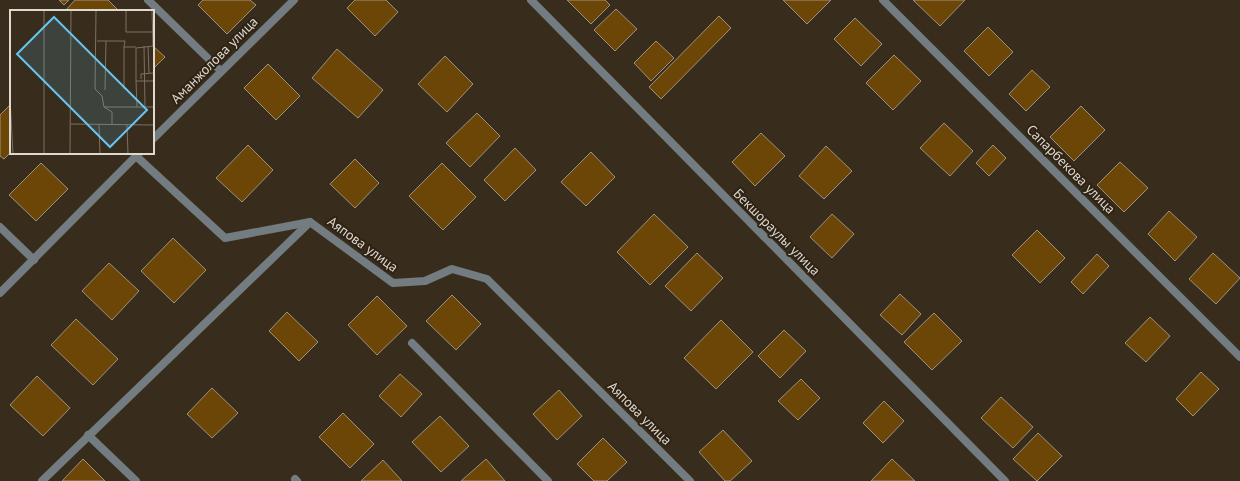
<svg xmlns="http://www.w3.org/2000/svg" width="1240" height="481" font-family="'PT Sans',sans-serif">
<style>
.building{fill:#6c4606;stroke:#9f917f}
.lines{fill:none;stroke-linecap:round;stroke-linejoin:round}
.lane{stroke:#727c81;stroke-width:8}
.street{stroke:#727c81;stroke-width:8}
.labels{text-anchor:middle;stroke-width:4;stroke-linejoin:round;paint-order:stroke}
.street-label{font-size:14px;fill:#dfd8ce;stroke:#2e2314}
.inset-road{fill:none;stroke:#7b7164;stroke-width:1}
.view{fill:#66c4ef;fill-opacity:0.15;stroke:#66c4ef;stroke-width:2}
.inset-edge{fill:none;stroke:#dfd8ce;stroke-width:2}
</style>
<rect width="100%" height="100%" fill="#382c1d"/>
<g class="building">
<path d="M59,0H69L64,5Z"/>
<path d="M75,0H108L117,9L114,11H65Z"/>
<path d="M203,0H250L256,5L227,34L198,5Z"/>
<path d="M355,0H386L398,12L375,36L347,8Z"/>
<path d="M567,0H605L610,5L591,24Z"/>
<path d="M783,0H831L807,24Z"/>
<path d="M913,0H965L940,26Z"/>
<path d="M616,9L637,29L615,51L594,30Z"/>
<path d="M719,16L731,28L661,99L649,87Z"/>
<path d="M855,18L882,44L861,66L834,39Z"/>
<path d="M988,27L1013,52L989,76L964,51Z"/>
<path d="M656,41L674,58L651,81L634,63Z"/>
<path d="M153,46L165,57L153,69Z"/>
<path d="M337,49L383,90L358,118L312,78Z"/>
<path d="M894,55L921,81L893,110L866,83Z"/>
<path d="M445,56L473,84L447,112L418,84Z"/>
<path d="M268,64L300,96L276,120L244,88Z"/>
<path d="M1032,70L1050,87L1026,111L1009,94Z"/>
<path d="M11,104V152L4,159L0,156V115Z"/>
<path d="M1081,106L1105,130L1074,161L1050,137Z"/>
<path d="M477,113L500,136L470,167L446,143Z"/>
<path d="M944,123L973,151L950,176L920,148Z"/>
<path d="M761,133L785,156L755,186L732,162Z"/>
<path d="M248,145L273,170L242,202L216,178Z"/>
<path d="M993,145L1006,158L989,176L976,163Z"/>
<path d="M826,146L852,171L824,199L799,176Z"/>
<path d="M515,148L536,170L505,201L484,180Z"/>
<path d="M591,152L615,177L586,206L561,182Z"/>
<path d="M355,159L379,183L355,208L330,184Z"/>
<path d="M1120,162L1148,188L1124,212L1097,185Z"/>
<path d="M41,163L68,189L36,221L9,195Z"/>
<path d="M442,163L476,197L443,230L409,196Z"/>
<path d="M1169,211L1197,237L1175,261L1148,234Z"/>
<path d="M654,214L688,247L650,285L617,252Z"/>
<path d="M832,214L854,234L832,258L810,237Z"/>
<path d="M1037,230L1065,258L1040,283L1012,255Z"/>
<path d="M173,238L206,270L174,303L141,271Z"/>
<path d="M697,253L723,278L691,311L665,286Z"/>
<path d="M1213,253L1240,278L1216,304L1189,279Z"/>
<path d="M1097,254L1109,266L1083,294L1071,282Z"/>
<path d="M109,263L139,291L112,320L82,291Z"/>
<path d="M900,294L921,314L902,335L880,315Z"/>
<path d="M452,295L481,324L456,350L426,321Z"/>
<path d="M377,296L407,326L377,355L348,325Z"/>
<path d="M287,312L318,342L299,361L269,331Z"/>
<path d="M934,313L962,341L932,370L904,342Z"/>
<path d="M1150,317L1170,336L1146,362L1125,343Z"/>
<path d="M76,319L118,359L93,385L51,345Z"/>
<path d="M721,320L753,352L716,389L684,358Z"/>
<path d="M784,330L806,351L780,378L758,356Z"/>
<path d="M1201,372L1219,389L1193,416L1176,399Z"/>
<path d="M400,374L422,394L401,417L379,396Z"/>
<path d="M37,376L70,408L43,436L10,405Z"/>
<path d="M801,379L820,398L798,420L778,401Z"/>
<path d="M212,388L238,413L212,438L187,414Z"/>
<path d="M559,390L582,416L557,440L533,414Z"/>
<path d="M1001,397L1033,427L1013,448L981,418Z"/>
<path d="M884,401L904,421L883,443L863,423Z"/>
<path d="M343,413L374,444L350,468L319,437Z"/>
<path d="M440,416L469,446L441,472L412,442Z"/>
<path d="M723,430L752,461L730,481H725L699,452Z"/>
<path d="M1038,433L1062,456L1037,481L1013,459Z"/>
<path d="M603,438L627,462L607,481H594L577,464Z"/>
<path d="M83,459L105,481H62Z"/>
<path d="M486,459L505,481H461Z"/>
<path d="M892,459L915,481H871Z"/>
<path d="M383,460L402,481H361Z"/>
</g>
<g class="lines">
<g class="lane">
<path d="M412,343L548,481"/>
<path d="M88,435L136,481"/>
<path d="M295,479L297,481"/>
<path d="M42,481L310,222"/>
</g>
<g class="street">
<path d="M148,0L221,71"/>
<path d="M531,0L1005,481"/>
<path d="M883,0L1240,357"/>
<path d="M153,139L294,0"/>
<path d="M136,156L225,238L310,222L393,283L425,281L452,269L487,279L690,481"/>
<path d="M0,227L34,260"/>
<path d="M0,293L139,153"/>
</g>
</g>
<g class="labels">
<g class="street-label">
<text transform="translate(214 60) rotate(-45)" y="5">Аманжолова улица</text>
<text transform="translate(1071 169) rotate(45)" y="5">Сапарбекова улица</text>
<text transform="translate(777 232) rotate(45)" y="5">Бекшораулы улица</text>
<text transform="translate(363 244) rotate(36)" y="5">Аяпова улица</text>
<text transform="translate(640 413) rotate(45)" y="5">Аяпова улица</text>
</g>
</g>
<g transform="translate(10 10)">
<rect width="144" height="144" fill="#382c1d"/>
<path class="inset-road" d="M86,0L85,79L92,86L94,97L102,102V115M116,0V22H143M142,0L143,36M87,31H115L114,37H126M134,36L135,97M138,36L139,63M131,69V64L144,63M126,71V38L144,36M114,79V37M95,80L96,31M0,88L3,144M94,97H144M127,97L126,71H144M61,114L144,115M89,115L90,144M117,115L118,144M34,144V0M60,144L61,0"/>
<path class="view" d="M44,7L137,100L100,137L7,44Z"/>
<rect width="144" height="144" class="inset-edge"/>
</g>
</svg>
